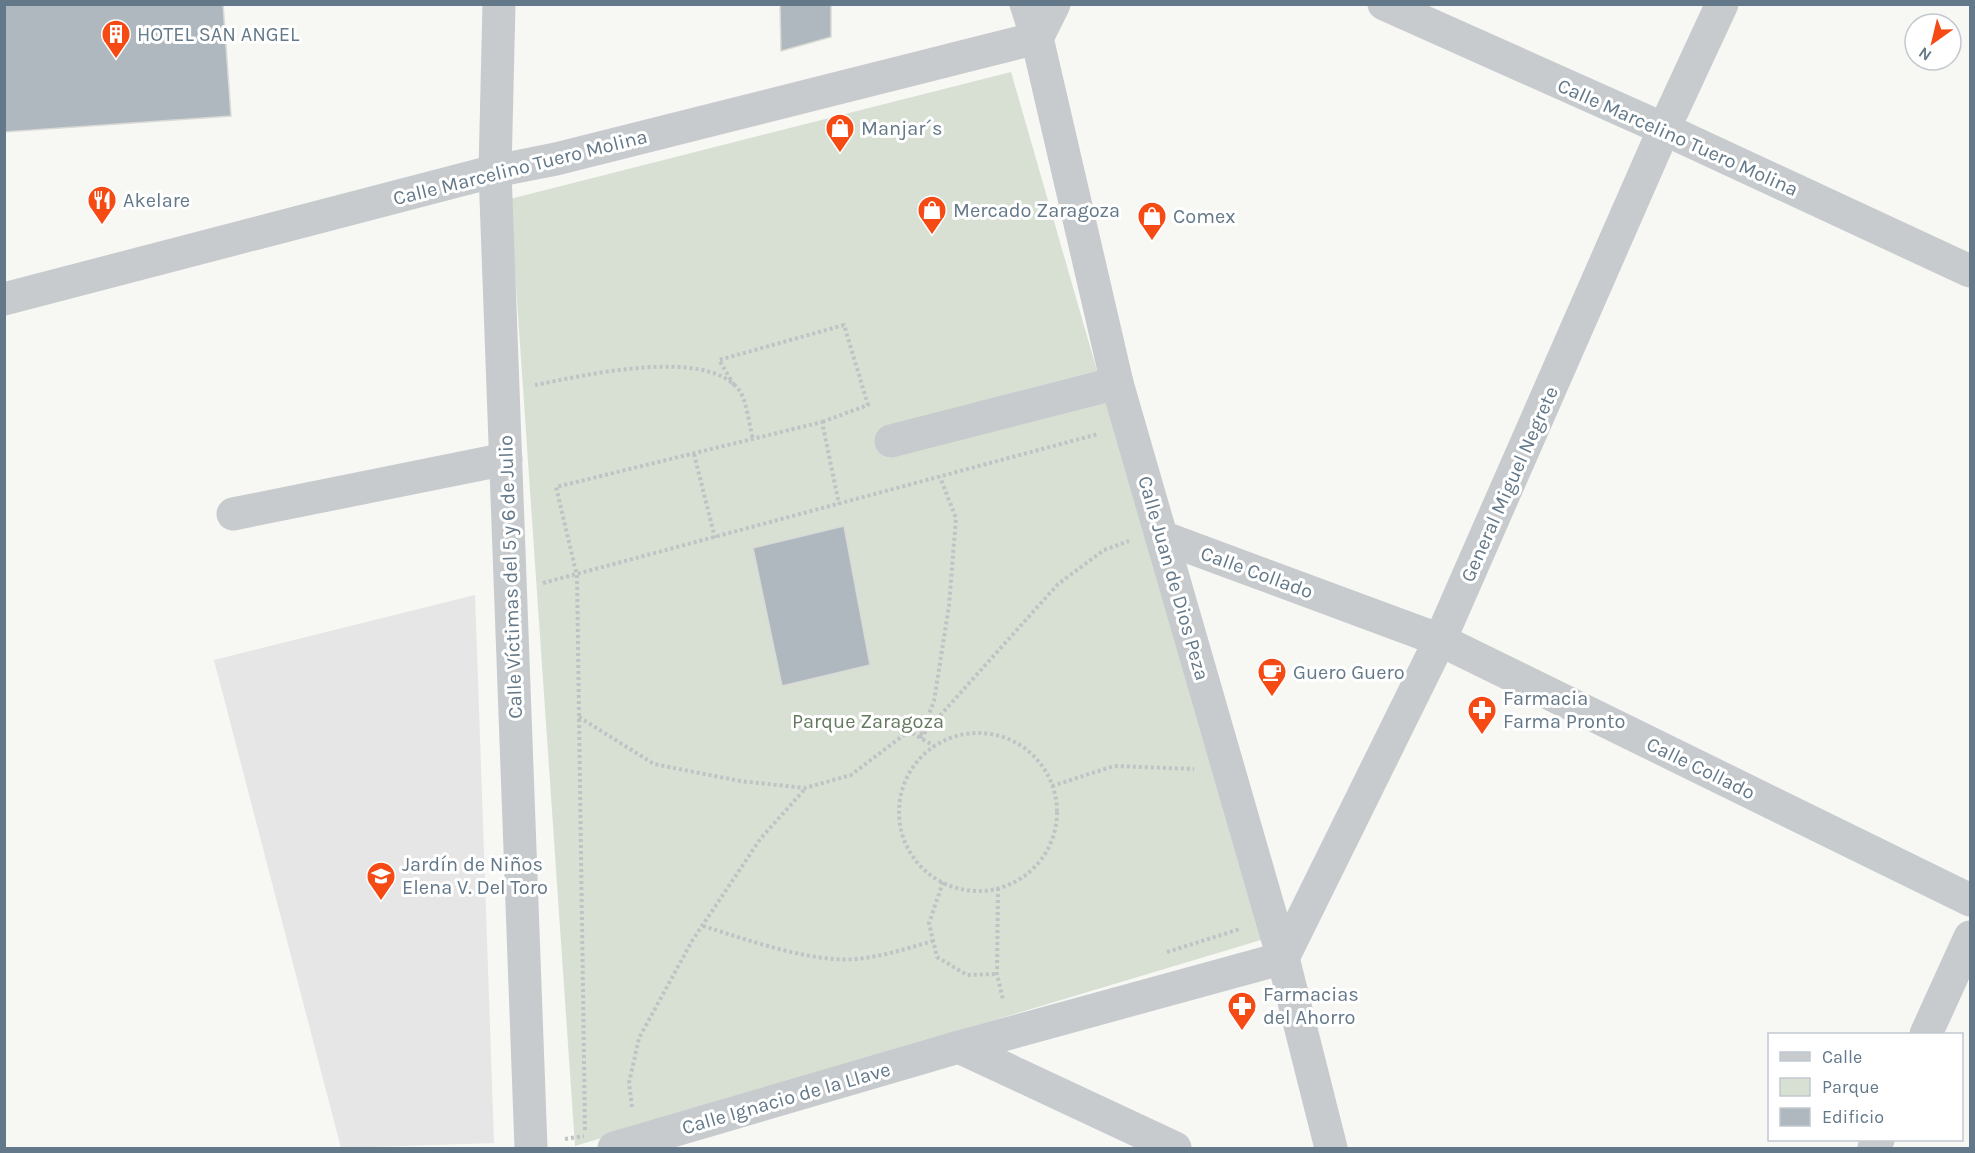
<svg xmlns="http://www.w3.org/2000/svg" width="1975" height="1153" font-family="Karla,sans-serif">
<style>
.built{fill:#e5e6e5}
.green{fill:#d8e0d4}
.building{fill:#afb8be;stroke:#d9d9d6;stroke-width:1.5}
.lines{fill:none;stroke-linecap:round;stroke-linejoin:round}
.path{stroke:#c0c3c5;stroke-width:4;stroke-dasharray:3 3;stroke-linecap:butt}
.minor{stroke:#c7cbce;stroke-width:33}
.labels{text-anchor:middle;stroke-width:6;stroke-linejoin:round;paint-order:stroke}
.poi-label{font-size:20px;fill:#637888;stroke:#fff;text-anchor:start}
.street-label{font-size:20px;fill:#637888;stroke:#fff}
.park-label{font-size:20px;fill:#64795f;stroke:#fff}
</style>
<rect width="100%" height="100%" fill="#f7f7f4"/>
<path class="built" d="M475,595L494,1143L341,1148L214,660Z"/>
<path class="green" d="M1011,72L1102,388L1271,937L575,1146L510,199Z"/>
<g class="building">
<path d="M4,4H223L231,116L4,132Z"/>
<path d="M780,4H831V37L781,51Z"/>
<path d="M844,526L870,665L782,686L753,548Z"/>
</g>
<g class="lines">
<g class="path">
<path d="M535,385C582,376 705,346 739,390C747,401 749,425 753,439"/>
<path d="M734,385L719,360L844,325L868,405L822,422"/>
<path d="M694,454L715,538"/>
<path d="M543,583L1098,434"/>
<path d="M579,717L654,764L740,781L805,788L851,775L909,731L934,746"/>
<circle cx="978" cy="812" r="79"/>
<path d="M921,735L934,701L949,606L956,518L940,477"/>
<path d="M920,738L1058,584L1104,550L1129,541"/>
<path d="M1052,786L1114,766L1194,769"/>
<path d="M943,882L929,923L937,957L967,975L997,974"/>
<path d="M998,888L997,974L1003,1000"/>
<path d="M703,926C745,939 789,955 833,959C867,962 901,950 933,941"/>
<path d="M1167,952L1240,929"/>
<path d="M632,1107L629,1083L639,1038L692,941L761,838L805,789"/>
<path d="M585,1130L577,576L556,487L822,422L839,504"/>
<path d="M565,1139L584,1136"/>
</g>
<g class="minor">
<path d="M499,4L495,171L531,1148"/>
<path d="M1026,4L1037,38L1117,383L1283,958L1331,1148"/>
<path d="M1384,4L1664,129L1970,271"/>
<path d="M4,299L495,171L556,159L1037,38L1054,4"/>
<path d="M891,441L1117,383"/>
<path d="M233,514L506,459"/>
<path d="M1162,537L1440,640L1970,900"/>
<path d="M1926,1034L1970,937"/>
<path d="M959,1047L1175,1148"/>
<path d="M614,1148L959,1047L1283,958L1440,640L1664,129L1722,4"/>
<path d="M1874,1148L1878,1140"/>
</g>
</g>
<defs>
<g id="building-pin" transform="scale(1.5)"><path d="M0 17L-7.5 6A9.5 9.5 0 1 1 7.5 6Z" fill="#f64a15" stroke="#fff"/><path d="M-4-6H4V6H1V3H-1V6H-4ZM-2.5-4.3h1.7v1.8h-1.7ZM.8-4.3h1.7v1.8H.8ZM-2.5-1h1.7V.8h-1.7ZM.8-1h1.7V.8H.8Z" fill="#fff"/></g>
<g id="shop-pin" transform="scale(1.5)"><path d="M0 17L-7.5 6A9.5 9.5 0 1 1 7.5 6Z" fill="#f64a15" stroke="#fff"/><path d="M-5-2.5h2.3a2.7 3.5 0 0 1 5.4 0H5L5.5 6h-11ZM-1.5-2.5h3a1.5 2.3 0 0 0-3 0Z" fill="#fff"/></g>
<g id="restaurant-pin" transform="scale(1.5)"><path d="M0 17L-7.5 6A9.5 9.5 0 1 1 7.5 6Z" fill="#f64a15" stroke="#fff"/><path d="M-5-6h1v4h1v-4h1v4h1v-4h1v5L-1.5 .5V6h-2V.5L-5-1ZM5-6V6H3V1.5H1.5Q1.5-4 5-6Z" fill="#fff"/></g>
<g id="cafe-pin" transform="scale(1.5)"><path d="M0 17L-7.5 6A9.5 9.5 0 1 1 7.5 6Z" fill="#f64a15" stroke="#fff"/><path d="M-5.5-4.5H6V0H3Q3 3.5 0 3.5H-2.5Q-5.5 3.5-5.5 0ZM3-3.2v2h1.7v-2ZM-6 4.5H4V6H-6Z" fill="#fff"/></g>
<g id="pharmacy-pin" transform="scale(1.5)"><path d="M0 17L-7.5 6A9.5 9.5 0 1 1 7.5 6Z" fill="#f64a15" stroke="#fff"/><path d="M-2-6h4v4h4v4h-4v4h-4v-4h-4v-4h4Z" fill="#fff"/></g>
<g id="school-pin" transform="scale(1.5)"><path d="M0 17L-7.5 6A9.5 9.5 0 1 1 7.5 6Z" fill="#f64a15" stroke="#fff"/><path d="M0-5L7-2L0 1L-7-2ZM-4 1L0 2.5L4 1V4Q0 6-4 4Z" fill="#fff"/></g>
</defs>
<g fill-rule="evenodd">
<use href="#building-pin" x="116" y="34"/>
<use href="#shop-pin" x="840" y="128"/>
<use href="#restaurant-pin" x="102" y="200"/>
<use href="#shop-pin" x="932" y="210"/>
<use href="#shop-pin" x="1152" y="216"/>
<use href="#cafe-pin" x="1272" y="672"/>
<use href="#pharmacy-pin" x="1482" y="710"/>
<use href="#school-pin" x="381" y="876"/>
<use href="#pharmacy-pin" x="1242" y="1006"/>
</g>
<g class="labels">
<g class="poi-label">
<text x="137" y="41">HOTEL SAN ANGEL</text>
<text x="861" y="135">Manjar´s</text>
<text x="123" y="207">Akelare</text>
<text x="953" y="217">Mercado Zaragoza</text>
<text x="1173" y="223">Comex</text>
<text x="1293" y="679">Guero Guero</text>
<text x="1503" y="705">Farmacia<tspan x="1503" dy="23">Farma Pronto</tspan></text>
<text x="402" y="871">Jardín de Niños<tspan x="402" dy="23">Elena V. Del Toro</tspan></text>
<text x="1263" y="1001">Farmacias<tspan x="1263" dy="23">del Ahorro</tspan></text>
</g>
<g class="street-label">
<text transform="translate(1678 137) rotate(24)" y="7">Calle Marcelino Tuero Molina</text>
<text transform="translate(520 167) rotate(-14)" y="7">Calle Marcelino Tuero Molina</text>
<text transform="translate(1509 484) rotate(-66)" y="7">General Miguel Negrete</text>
<text transform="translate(1257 572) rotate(20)" y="7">Calle Collado</text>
<text transform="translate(510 577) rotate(-92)" y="7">Calle Víctimas del 5 y 6 de Julio</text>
<text transform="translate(1174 578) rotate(74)" y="7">Calle Juan de Dios Peza</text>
<text transform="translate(1701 768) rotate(26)" y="7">Calle Collado</text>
<text transform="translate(786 1098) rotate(-16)" y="7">Calle Ignacio de la Llave</text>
</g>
<g class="park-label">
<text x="868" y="728">Parque Zaragoza</text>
</g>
</g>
<rect width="1975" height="1153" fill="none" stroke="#637888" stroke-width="12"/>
<rect x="1768" y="1033" width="195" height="108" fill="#ffffff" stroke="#c1c9cf" stroke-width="1.5"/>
<rect x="1780" y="1052" width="30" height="9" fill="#c7cbce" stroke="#c1c9cf" stroke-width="1.5"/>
<text x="1822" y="1063" font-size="18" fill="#637888">Calle</text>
<rect x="1780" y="1078" width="30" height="18" fill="#d8e0d4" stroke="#c1c9cf" stroke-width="1.5"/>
<text x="1822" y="1093" font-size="18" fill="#637888">Parque</text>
<rect x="1780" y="1108" width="30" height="18" fill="#afb8be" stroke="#c1c9cf" stroke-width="1.5"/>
<text x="1822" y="1123" font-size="18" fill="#637888">Edificio</text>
<g transform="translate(1933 42) rotate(214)"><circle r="28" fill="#ffffff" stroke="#c1c9cf" stroke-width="1.5"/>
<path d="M0-4.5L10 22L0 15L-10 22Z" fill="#f64a15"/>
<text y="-9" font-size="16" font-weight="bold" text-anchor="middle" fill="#637888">N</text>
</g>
</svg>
